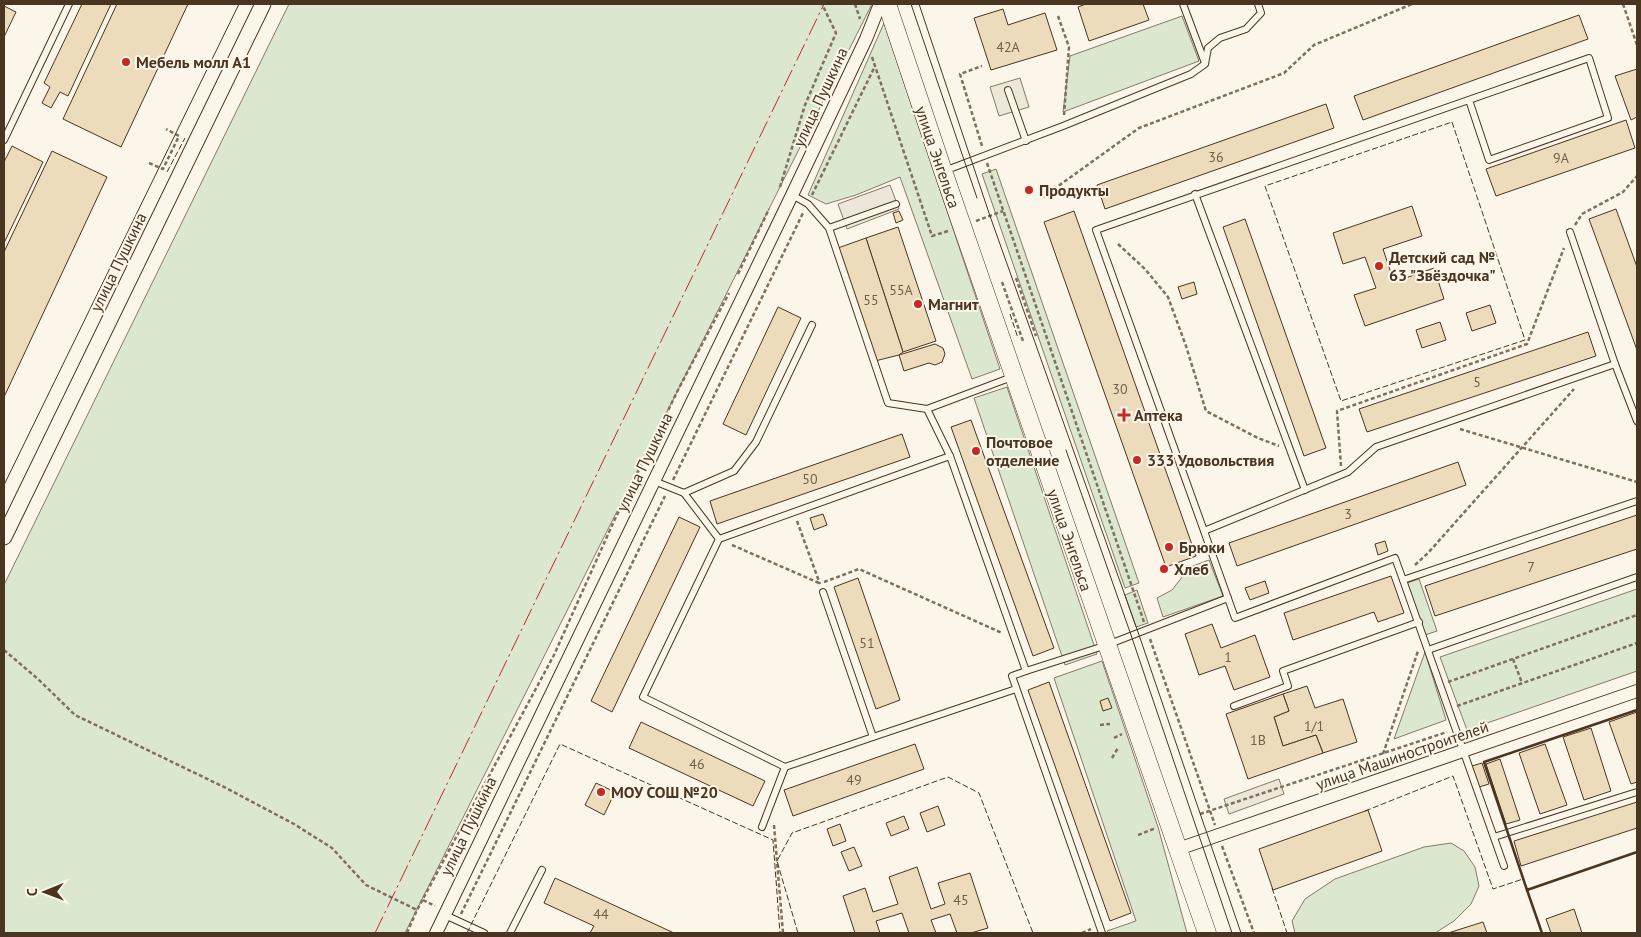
<svg xmlns="http://www.w3.org/2000/svg" width="1641" height="937" font-family="'PT Sans',sans-serif">
<style>
.green{fill:#dce7d0;stroke:#887966}
.parking{fill:#ede7d9;stroke:#887966}
.building{fill:#ecdcbc;stroke:#4a3520}
.lines{fill:none;stroke-linecap:round;stroke-linejoin:round}
.service-casing{stroke:#4a3520;stroke-width:8}
.minor-casing{stroke:#4a3520;stroke-width:14}
.tertiary-casing{stroke:#4a3520;stroke-width:17}
.secondary-casing{stroke:#4a3520;stroke-width:19}
.path{stroke:#7f6f5c;stroke-width:2.5;stroke-dasharray:4 2.5;stroke-linecap:butt}
.service{stroke:#fbf6e9;stroke-width:6}
.minor{stroke:#fbf6e9;stroke-width:12}
.tertiary{stroke:#fbf6e9;stroke-width:15}
.secondary{stroke:#fbf6e9;stroke-width:18}
.tram{stroke:#4a3520;stroke-width:1}
.fence{stroke:#4a3520;stroke-width:1;stroke-dasharray:6 2.5;stroke-linecap:butt}
.wall{stroke:#4a3520;stroke-width:2.5}
.power{stroke:#c62828;stroke-width:1;stroke-dasharray:18 4 2.5 4;stroke-linecap:butt}
.poi-dot{fill:#c62828;stroke:#fbf6e9;stroke-width:2}
.labels{text-anchor:middle;stroke-width:4;stroke-linejoin:round;paint-order:stroke}
.number-label{font-size:14px;fill:#725f47}
.poi-label{font-size:16px;font-weight:bold;fill:#4a3520;stroke:#fbf6e9;text-anchor:start}
.street-label{font-size:16px;fill:#4a3520;stroke:#fbf6e9}
</style>
<rect width="100%" height="100%" fill="#fbf6e9"/>
<g class="green">
<path d="M289,4H872L405,933H4V585Z"/>
<path d="M1182,16L1199,61L1063,112L1070,56Z"/>
<path d="M884,23L1000,369L972,379L900,177L856,195L826,204L808,195Z"/>
<path d="M996,169L1139,583L1125,588L982,174Z"/>
<path d="M1007,387L1097,654L1065,665L974,398Z"/>
<path d="M1209,560L1223,596L1163,617L1157,598L1172,590L1190,567Z"/>
<path d="M1419,579L1437,631L1425,635L1407,583Z"/>
<path d="M1637,589V671L1467,730L1440,657Z"/>
<path d="M1137,590L1148,623L1136,627L1125,595Z"/>
<path d="M1425,652L1446,720L1394,739Z"/>
<path d="M1102,661L1158,827L1187,933H1108L1107,931L1136,921L1054,678Z"/>
<path d="M1451,843L1464,851L1475,867L1479,886L1471,904L1454,921L1435,933H1295L1292,921L1305,899L1335,879L1424,847Z"/>
</g>
<g class="parking">
<path d="M1020,78L1029,107L999,116L990,87Z"/>
<path d="M890,185L899,209L847,229L838,204Z"/>
<path d="M1279,779L1284,794L1229,814L1224,799Z"/>
</g>
<g class="building">
<path d="M82,4H111L68,96L60,92L51,108L42,103L50,87L44,83Z"/>
<path d="M117,4H188L121,147L63,119Z"/>
<path d="M1086,4H1143L1149,20L1089,41L1078,7Z"/>
<path d="M4,6L16,12L4,37Z"/>
<path d="M1003,9L1008,25L1045,13L1057,50L991,70L974,18Z"/>
<path d="M1579,15L1588,39L1363,120L1354,96Z"/>
<path d="M1637,69V117L1631,120L1615,76Z"/>
<path d="M1326,104L1334,128L1105,209L1097,185Z"/>
<path d="M1626,120L1635,148L1496,196L1486,169Z"/>
<path d="M12,146L43,162L4,243V162Z"/>
<path d="M52,151L107,177L4,397V252Z"/>
<path d="M1412,206L1422,236L1383,249L1394,282L1434,268L1444,299L1365,326L1354,295L1376,288L1365,257L1343,264L1333,233Z"/>
<path d="M1616,209L1637,267V350L1589,219Z"/>
<path d="M899,211L903,220L896,223L893,213Z"/>
<path d="M1074,211L1196,556L1166,567L1044,222Z"/>
<path d="M1245,219L1326,448L1304,456L1223,227Z"/>
<path d="M898,227L936,341L903,352L866,238Z"/>
<path d="M866,238L903,352L899,355L875,361L838,248Z"/>
<path d="M1194,282L1197,294L1182,299L1178,287Z"/>
<path d="M1490,305L1496,323L1472,331L1466,313Z"/>
<path d="M778,307L801,318L746,435L723,424Z"/>
<path d="M1440,322L1446,340L1422,348L1416,330Z"/>
<path d="M1588,332L1596,356L1367,432L1359,409Z"/>
<path d="M935,344L943,348L945,354L942,362L935,365L929,363L904,371L899,355Z"/>
<path d="M971,420L1054,648L1033,656L951,427Z"/>
<path d="M902,434L910,457L717,524L710,501Z"/>
<path d="M1458,462L1466,485L1237,566L1229,543Z"/>
<path d="M823,514L827,525L814,530L810,518Z"/>
<path d="M1637,515V549L1435,616L1425,586Z"/>
<path d="M679,517L700,527L612,712L591,701Z"/>
<path d="M1385,541L1388,551L1378,555L1375,544Z"/>
<path d="M1391,576L1404,613L1378,622L1374,612L1293,640L1284,613Z"/>
<path d="M858,578L900,700L876,709L834,587Z"/>
<path d="M1265,581L1269,593L1250,600L1245,588Z"/>
<path d="M1212,624L1221,648L1255,635L1270,677L1234,690L1225,666L1199,675L1185,634Z"/>
<path d="M1049,682L1131,913L1110,921L1028,690Z"/>
<path d="M1307,686L1315,708L1343,699L1357,742L1323,753L1316,735L1283,746L1274,717L1289,711L1283,694Z"/>
<path d="M1283,694L1289,711L1274,717L1283,746L1316,735L1323,753L1248,779L1226,714Z"/>
<path d="M1108,698L1112,708L1103,711L1100,701Z"/>
<path d="M1637,712V782L1631,784L1609,722Z"/>
<path d="M641,722L765,781L753,806L629,748Z"/>
<path d="M1591,728L1611,791L1584,800L1563,737Z"/>
<path d="M915,744L924,769L793,816L784,790Z"/>
<path d="M1545,744L1567,805L1540,814L1519,753Z"/>
<path d="M1500,759L1520,820L1506,824L1486,764Z"/>
<path d="M1482,763L1489,784L1479,787L1472,766Z"/>
<path d="M596,783L615,792L604,815L585,805Z"/>
<path d="M1637,802V828L1521,866L1514,841Z"/>
<path d="M938,806L945,825L927,832L920,813Z"/>
<path d="M1368,810L1382,851L1273,890L1259,849Z"/>
<path d="M904,816L909,829L891,836L886,823Z"/>
<path d="M840,824L846,841L833,846L827,829Z"/>
<path d="M854,847L862,866L849,871L841,852Z"/>
<path d="M917,867L931,909L945,904L938,883L970,873L988,928L971,933H957L950,914L931,920L936,933H909L902,913L876,921L880,933H855L843,896L865,888L873,912L898,904L889,877Z"/>
<path d="M555,878L674,933H590L594,926L544,903Z"/>
<path d="M1574,909L1582,933H1551L1546,919Z"/>
<path d="M1483,922L1487,933H1448Z"/>
</g>
<g class="lines">
<g class="service-casing">
<g id="service">
<path d="M1183,4L1205,63"/>
<path d="M1008,90L1026,141"/>
<path d="M4,140L69,4"/>
<path d="M944,171L1063,126L1191,74L1205,64L1208,48L1220,38L1246,29L1261,13L1258,4"/>
<path d="M1195,194L1305,490"/>
<path d="M792,195L808,204L829,228L888,403L927,409L950,456L1026,671L1012,676L1102,933"/>
<path d="M829,228L896,204"/>
<path d="M1570,232L1615,364L1637,421"/>
<path d="M1615,364L1376,447L1348,472L1204,531L1235,618L1395,558L1403,580L1637,501"/>
<path d="M927,409L1012,377"/>
<path d="M654,481L684,493L734,471L756,442L812,325"/>
<path d="M684,493L719,539"/>
<path d="M1204,531L1096,230L1589,58L1608,118L1489,160L1469,100"/>
<path d="M1403,580L1504,866"/>
<path d="M823,592L873,737L785,767L643,697L719,539L950,456"/>
<path d="M1428,650L1637,577"/>
<path d="M1026,671L1107,645L1228,598"/>
<path d="M1234,706L1288,686L1283,671L1419,622"/>
<path d="M873,737L1016,689"/>
<path d="M762,827L785,767"/>
<path d="M1494,837L1637,792"/>
<path d="M445,915L484,933"/>
<path d="M510,933L542,870"/>
</g>
</g>
<g class="minor-casing">
<g id="minor">
<path d="M1178,849L1637,691"/>
<path d="M436,933L792,195L866,39L880,4"/>
</g>
</g>
<g class="tertiary-casing">
<path id="tertiary" d="M4,537L263,4"/>
</g>
<g class="secondary-casing">
<path id="secondary" d="M887,4L943,171L1207,933"/>
</g>
<g class="path">
<path d="M855,4L860,19"/>
<path d="M1623,4L1637,45"/>
<path d="M1058,16L1069,47L1064,115"/>
<path d="M872,57L932,236L948,231"/>
<path d="M982,146L960,74L982,66"/>
<path d="M149,163L163,169L179,136L166,129"/>
<path d="M987,163L1144,622"/>
<path d="M780,187L805,105L836,33L822,4"/>
<path d="M812,195L875,66"/>
<path d="M1043,197L1139,128L1284,73L1314,45L1412,4"/>
<path d="M976,221L1003,211"/>
<path d="M1575,225L1582,214L1623,192L1637,176"/>
<path d="M1118,244L1145,269L1168,297L1186,346L1206,411L1258,438L1279,446"/>
<path d="M738,274L769,209"/>
<path d="M1016,278L1036,336"/>
<path d="M1002,282L1023,341"/>
<path d="M1460,429L1637,482"/>
<path d="M1341,466L1337,411L1527,344L1564,248"/>
<path d="M673,480L803,213"/>
<path d="M797,521L820,584"/>
<path d="M732,545L819,583"/>
<path d="M1415,565L1428,553L1574,389"/>
<path d="M824,582L859,569L1002,633"/>
<path d="M1150,639L1215,825"/>
<path d="M4,650L38,679L75,715L226,788L294,824L332,848L366,885L417,910"/>
<path d="M1513,659L1522,683"/>
<path d="M1448,682L1637,615"/>
<path d="M1457,706L1637,643"/>
<path d="M1100,725L1110,724"/>
<path d="M1114,738L1122,734"/>
<path d="M1383,754L1418,651"/>
<path d="M1112,758L1118,748"/>
<path d="M1200,814L1447,732"/>
<path d="M774,825L783,933"/>
<path d="M1138,835L1156,828"/>
<path d="M1222,846L1254,933"/>
<path d="M423,900L435,906"/>
<path d="M461,914L665,496"/>
<path d="M407,933L417,910L554,655L614,521L679,388L729,293"/>
<path d="M1082,933L1091,929"/>
</g>
<use href="#service" class="service"/>
<use href="#minor" class="minor"/>
<use href="#tertiary" class="tertiary"/>
<use href="#secondary" class="secondary"/>
<g class="tram">
<path d="M911,4L977,198"/>
<path d="M919,4L990,216L1138,632L1241,933"/>
<path d="M1066,450L1131,635L1232,933"/>
<path d="M4,485L239,4"/>
</g>
<g class="fence">
<path d="M1452,122L1525,340L1341,401L1265,186Z"/>
<path d="M167,172L185,138"/>
<path d="M1010,314L1018,338"/>
<path d="M1365,811L1453,776L1493,889L1523,879L1542,933"/>
<path d="M1272,888L1287,933"/>
<path d="M467,933L560,744L773,840L780,933"/>
<path d="M798,933L777,861L792,833L948,777L979,793L1033,933"/>
</g>
<g class="wall">
<path d="M1637,710L1484,762L1527,890L1637,852"/>
<path d="M1528,889L1527,890L1542,933"/>
</g>
<path class="power" d="M375,933L824,4"/>
</g>
<g class="poi-dot">
<circle cx="126" cy="62" r="5"/>
<circle cx="1029" cy="190" r="5"/>
<circle cx="1379" cy="266" r="5"/>
<circle cx="918" cy="304" r="5"/>
<path d="M1121.5 407.5h5v5h5v5h-5v5h-5v-5h-5v-5h5z"/>
<circle cx="976" cy="451" r="5"/>
<circle cx="1137" cy="460" r="5"/>
<circle cx="1169" cy="547" r="5"/>
<circle cx="1164" cy="569" r="5"/>
<circle cx="601" cy="792" r="5"/>
</g>
<g class="labels">
<g class="number-label">
<text x="1008" y="52">42А</text>
<text x="1216" y="162">36</text>
<text x="1561" y="163">9А</text>
<text x="901" y="295">55А</text>
<text x="871" y="305">55</text>
<text x="1477" y="387">5</text>
<text x="1120" y="394">30</text>
<text x="810" y="484">50</text>
<text x="1348" y="519">3</text>
<text x="1531" y="572">7</text>
<text x="867" y="648">51</text>
<text x="1228" y="662">1</text>
<text x="1314" y="731">1/1</text>
<text x="1258" y="745">1В</text>
<text x="697" y="769">46</text>
<text x="854" y="785">49</text>
<text x="961" y="905">45</text>
<text x="601" y="919">44</text>
</g>
<g class="poi-label">
<text x="136" y="68">Мебель молл А1</text>
<text x="1039" y="196">Продукты</text>
<text x="1389" y="263">Детский сад №<tspan x="1389" dy="18">63 "Звёздочка"</tspan></text>
<text x="928" y="310">Магнит</text>
<text x="1134" y="421">Аптека</text>
<text x="986" y="448">Почтовое<tspan x="986" dy="18">отделение</tspan></text>
<text x="1147" y="466">333 Удовольствия</text>
<text x="1179" y="553">Брюки</text>
<text x="1174" y="575">Хлеб</text>
<text x="611" y="798">МОУ СОШ №20</text>
</g>
<g class="street-label">
<text transform="translate(820 97) rotate(-65)" y="6">улица Пушкина</text>
<text transform="translate(938 157) rotate(71)" y="6">улица Энгельса</text>
<text transform="translate(118 262) rotate(-64)" y="6">улица Пушкина</text>
<text transform="translate(644 462) rotate(-64)" y="6">улица Пушкина</text>
<text transform="translate(1070 540) rotate(71)" y="6">улица Энгельса</text>
<text transform="translate(1402 755) rotate(-19)" y="6">улица Машиностроителей</text>
<text transform="translate(468 826) rotate(-64)" y="6">улица Пушкина</text>
</g>
</g>
<rect width="1641" height="937" fill="none" stroke="#4a3520" stroke-width="10"/>
<g transform="translate(45 892) rotate(269)" stroke="#fbf6e9" stroke-width="4" paint-order="stroke">
<path d="M0-4L9 19L0 12L-9 19Z" fill="#4a3520"/>
<text y="-8" font-size="14" font-weight="bold" text-anchor="middle" fill="#4a3520">С</text>
</g>
</svg>
